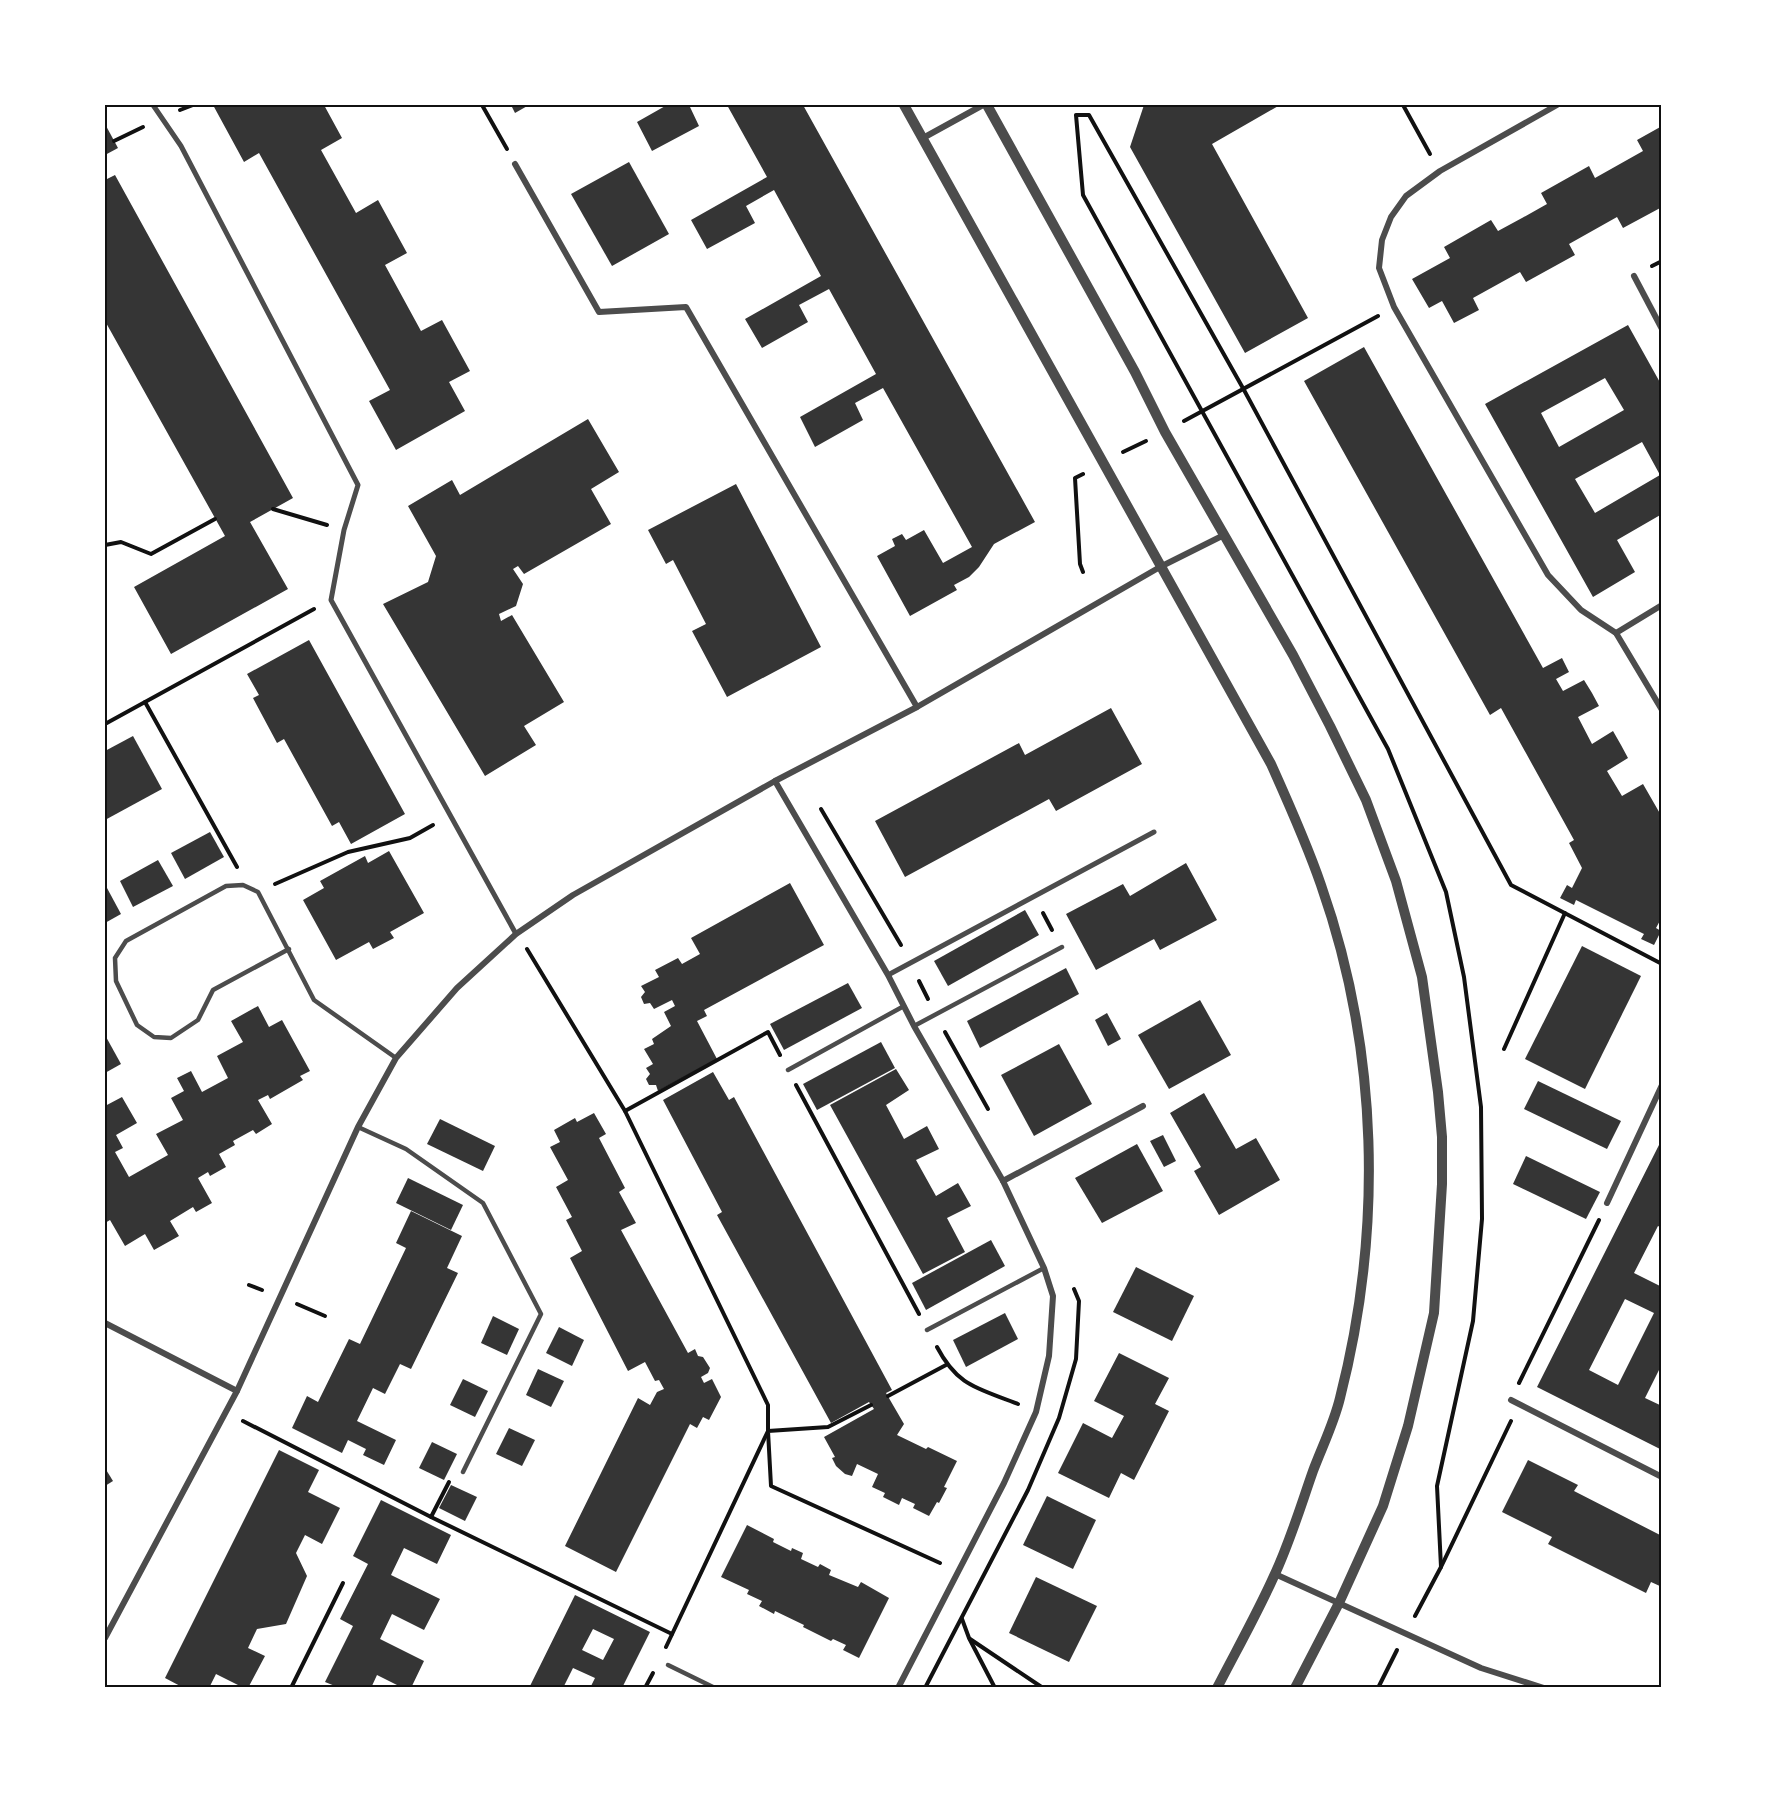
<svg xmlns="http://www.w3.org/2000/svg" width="1767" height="1793" font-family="Mulish,sans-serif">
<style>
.building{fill:#353535;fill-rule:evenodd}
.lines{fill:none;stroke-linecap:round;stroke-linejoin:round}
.path{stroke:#111;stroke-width:4}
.service{stroke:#4c4c4c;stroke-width:4.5}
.pedestrian{stroke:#4c4c4c;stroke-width:5}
.minor{stroke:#4c4c4c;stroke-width:6}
.tertiary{stroke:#4c4c4c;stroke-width:10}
.neatline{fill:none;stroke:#111;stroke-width:2}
</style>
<rect width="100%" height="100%" fill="#fff"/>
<g class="building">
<path d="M213,105H324L342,138L321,150L356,213L378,200L407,253L385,265L421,331L442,320L470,371L449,382L465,411L396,450L369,401L390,390L259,153L244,162Z"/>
<path d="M511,105H529L515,113Z"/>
<path d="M667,105H694L690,107L699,126L652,151L637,122Z"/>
<path d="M727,105H803L1035,522L994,544L979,567L969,577L954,585L957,590L910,616L877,556L895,546L892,539L902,534L906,540L924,530L943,563L972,547L883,388L855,403L863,420L815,447L800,417L876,374L829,289L799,305L808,322L762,348L745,319L821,276L774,190L746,206L755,223L707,249L691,220L767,177Z"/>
<path d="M1144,105H1280L1212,144L1308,318L1245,353L1130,147Z"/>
<path d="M105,124L118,148L105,155Z"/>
<path d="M1662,126V207L1623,228L1617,217L1569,244L1575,255L1526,282L1520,272L1473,298L1479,310L1454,323L1442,301L1429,308L1412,279L1450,258L1444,247L1491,220L1498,231L1522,218L1547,204L1541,193L1589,166L1595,178L1643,151L1637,140Z"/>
<path d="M629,162L669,234L612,266L571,194Z"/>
<path d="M115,175L293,498L250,522L288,589L171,654L134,587L225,536L105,321V180Z"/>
<path d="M1628,325L1662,386V514L1617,540L1635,572L1593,597L1485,404ZM1605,378L1624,410L1559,447L1541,413ZM1642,442L1660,475L1595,513L1575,479Z"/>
<path d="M1364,347L1543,668L1562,658L1569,672L1556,679L1563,691L1584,680L1592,693L1599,706L1578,717L1592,744L1613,731L1621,745L1628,758L1607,771L1622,796L1643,784L1662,817V917L1656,928L1661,931L1654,945L1641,939L1644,934L1576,900L1574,905L1560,898L1567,885L1572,888L1582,868L1569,843L1574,840L1501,708L1490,715L1304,381Z"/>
<path d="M588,419L619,472L591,489L611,524L524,574L518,566L513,569L523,584L516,606L499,614L501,621L512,615L564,702L524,726L536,745L485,776L383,604L428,582L436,556L408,506L452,480L460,495Z"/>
<path d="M736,484L821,647L727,697L692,631L706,624L673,560L666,564L648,530Z"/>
<path d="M309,640L405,814L351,844L339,822L332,826L284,739L277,743L253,698L259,695L247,674Z"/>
<path d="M1111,708L1142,764L1056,811L1049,799L905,877L875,821L1019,743L1025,755Z"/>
<path d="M133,736L162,789L105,820V751Z"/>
<path d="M210,832L224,857L185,879L171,853Z"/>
<path d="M389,851L424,913L390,932L394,938L373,949L369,942L336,960L303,900L324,888L320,881L365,856L368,863Z"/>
<path d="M158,860L173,886L133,907L120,881Z"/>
<path d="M1186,863L1217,920L1160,950L1154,939L1096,970L1066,914L1123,884L1130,896Z"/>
<path d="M790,883L824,945L704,1010L707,1016L697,1021L717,1059L658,1091L656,1085H649L646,1079L650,1074L646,1068L653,1064L644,1049L654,1044L652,1039L671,1026L664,1012L675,1006L672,1000L654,1009L650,1003L644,1004L641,997L645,992L641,986L659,977L655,970L678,958L682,964L700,954L691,938Z"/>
<path d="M107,888L121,914L105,923V889Z"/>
<path d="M1025,910L1039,935L948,986L934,961Z"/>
<path d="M1582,946L1641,976L1585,1089L1525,1059Z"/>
<path d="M1066,968L1079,994L980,1048L967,1021Z"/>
<path d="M848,983L862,1008L784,1050L770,1024Z"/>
<path d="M1200,1000L1231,1055L1169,1089L1138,1035Z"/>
<path d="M258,1006L269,1027L282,1020L310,1071L300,1076L303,1080L270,1099L268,1095L258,1100L272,1124L256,1134L253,1130L233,1141L235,1145L219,1154L226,1167L210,1176L208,1172L198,1178L212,1203L196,1212L193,1207L170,1221L179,1236L154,1250L145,1234L125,1246L110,1220L105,1223V1106L122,1097L137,1123L116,1135L123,1148L115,1152L129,1177L168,1155L156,1134L183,1120L171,1098L184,1091L177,1078L191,1071L202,1092L228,1078L217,1056L243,1042L231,1021Z"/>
<path d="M1107,1013L1121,1039L1108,1046L1095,1020Z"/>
<path d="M105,1035L121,1064L105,1073Z"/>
<path d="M881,1042L895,1068L817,1110L803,1084Z"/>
<path d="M1059,1044L1092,1104L1034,1136L1001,1075Z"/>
<path d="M896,1069L909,1090L886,1105L904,1139L927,1126L939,1149L916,1160L936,1196L958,1183L971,1206L947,1218L965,1252L923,1274L830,1105Z"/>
<path d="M713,1072L729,1100L734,1097L892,1390L886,1393L904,1424L897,1435L926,1449L928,1447L957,1461L944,1487L947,1488L939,1503L937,1502L929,1516L913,1508L915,1504L902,1498L899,1505L883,1497L885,1493L872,1487L878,1474L857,1464L852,1476L845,1474L836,1466L832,1458L835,1457L824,1437L874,1409L869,1402L831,1423L717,1215L722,1212L663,1100Z"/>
<path d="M1538,1081L1621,1121L1607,1149L1524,1109Z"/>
<path d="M1204,1093L1236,1149L1256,1138L1280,1180L1219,1215L1194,1171L1201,1167L1170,1113Z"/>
<path d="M594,1113L606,1134L599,1138L625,1188L619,1192L636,1223L621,1230L688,1353L695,1349L698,1356L703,1357L710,1368L708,1373L701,1377L704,1383L712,1379L721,1397L709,1420L703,1417L697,1428L690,1424L616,1572L565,1546L638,1398L650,1405L657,1392L664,1389L659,1380L655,1381L645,1362L628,1371L570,1258L582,1251L566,1220L572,1217L556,1187L568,1180L550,1147L560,1142L554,1130L575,1118L577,1122Z"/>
<path d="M440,1119L495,1146L483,1171L427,1144Z"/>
<path d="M1163,1135L1176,1161L1164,1167L1150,1141Z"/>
<path d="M1662,1139V1228L1658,1226L1634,1273L1662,1287V1364L1645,1398L1662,1406V1450L1537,1387ZM1625,1299L1654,1313L1618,1385L1589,1370Z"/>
<path d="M1137,1144L1163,1191L1102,1223L1075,1178Z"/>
<path d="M1526,1156L1600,1192L1586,1219L1513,1184Z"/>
<path d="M408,1178L463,1205L451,1230L396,1203Z"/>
<path d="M411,1211L462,1236L447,1268L458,1273L411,1369L400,1364L385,1394L373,1388L357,1421L396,1440L384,1465L363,1455L366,1449L348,1440L342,1453L292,1428L307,1396L318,1402L349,1339L360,1344L406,1248L396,1243Z"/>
<path d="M991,1240L1005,1266L926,1310L912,1283Z"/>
<path d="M1136,1267L1194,1296L1172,1341L1113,1312Z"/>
<path d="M1005,1313L1018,1339L966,1367L953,1340Z"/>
<path d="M493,1316L519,1329L507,1355L481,1343Z"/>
<path d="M559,1327L584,1340L572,1366L546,1353Z"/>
<path d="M1119,1353L1169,1378L1155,1404L1169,1411L1134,1480L1121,1473L1109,1498L1058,1473L1083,1423L1112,1438L1124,1416L1094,1401Z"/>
<path d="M538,1369L564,1381L551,1407L526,1395Z"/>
<path d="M463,1379L488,1391L475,1417L450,1405Z"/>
<path d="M509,1428L535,1440L522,1466L496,1454Z"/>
<path d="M432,1442L457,1454L444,1480L419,1468Z"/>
<path d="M279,1450L319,1470L308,1492L340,1508L322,1544L305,1535L296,1553L307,1576L286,1624L257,1629L248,1648L265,1656L248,1688H244L216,1674L209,1688H184L165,1678Z"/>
<path d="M1528,1460L1578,1485L1574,1491L1662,1536V1587L1651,1582L1646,1593L1548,1544L1552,1537L1502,1512Z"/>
<path d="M105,1468L113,1481L105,1486Z"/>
<path d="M451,1485L477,1497L465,1521L439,1508Z"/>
<path d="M1047,1496L1096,1520L1073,1569L1023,1545Z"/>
<path d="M381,1500L451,1535L437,1564L404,1548L391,1575L440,1599L424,1630L392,1614L380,1639L424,1661L411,1688H403L377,1675L371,1688H334L335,1686L325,1682L353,1626L340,1619L368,1564L353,1556Z"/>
<path d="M747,1525L774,1539L773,1542L791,1551L792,1548L803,1553L801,1559L818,1567L820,1564L831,1570L829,1575L858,1587L861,1582L889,1598L859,1658L843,1650L846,1645L833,1639L831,1641L803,1627L804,1625L775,1611L774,1614L759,1606L762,1601L747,1594L749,1590L721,1577Z"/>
<path d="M1036,1577L1097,1606L1069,1662L1009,1633Z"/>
<path d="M575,1595L650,1632L622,1688H590L595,1678L573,1668L563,1688H529ZM593,1629L614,1639L603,1660L582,1650Z"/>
</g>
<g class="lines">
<g class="path">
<path d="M482,105L507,149"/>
<path d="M1403,105L1430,154"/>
<path d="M180,110L193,105"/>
<path d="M114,141L143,127"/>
<path d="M1652,266L1662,261"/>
<path d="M1184,421L1378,316"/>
<path d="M1123,452L1146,441"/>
<path d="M1083,474L1075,478L1080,564L1083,572"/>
<path d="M273,509L327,525"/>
<path d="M105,545L121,542L151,554L215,519"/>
<path d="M145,702L237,867"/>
<path d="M105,724L314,609"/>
<path d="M821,809L901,945"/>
<path d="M275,884L348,852L410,838L433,825"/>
<path d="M1043,913L1052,930"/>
<path d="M527,949L625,1111L768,1405V1431L666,1647"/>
<path d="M919,981L928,999"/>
<path d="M945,1032L988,1109"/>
<path d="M1504,1049L1565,913"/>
<path d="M796,1085L919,1314"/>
<path d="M625,1111L768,1032L780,1055"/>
<path d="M249,1285L262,1290"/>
<path d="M297,1304L325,1316"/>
<path d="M937,1347C958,1387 978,1388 1018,1404"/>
<path d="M1519,1383L1599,1220"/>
<path d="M888,1396L946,1365"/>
<path d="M871,1405L828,1427L768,1431L771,1486L940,1563"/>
<path d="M243,1421L431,1517L672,1634"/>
<path d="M431,1517L449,1482"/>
<path d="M1441,1567L1437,1486L1473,1321L1482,1219L1481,1107L1464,977L1446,892L1388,749L1083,195L1076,115H1089L1244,390L1511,885L1662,964"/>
<path d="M1415,1616L1441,1567L1511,1421"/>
<path d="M962,1619L969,1638L995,1688"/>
<path d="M970,1639L1043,1688"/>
<path d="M291,1688L343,1583"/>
<path d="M645,1688L653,1673"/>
<path d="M925,1688L1028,1490L1059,1418L1076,1359L1079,1301L1074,1289"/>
<path d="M1378,1688L1397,1650"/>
</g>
<g class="service">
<path d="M289,949L213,990L198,1020L171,1038L154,1037L137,1025L116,981L115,958L126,941L226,886L243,885L258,892L314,1000L396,1058"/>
<path d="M914,1026L1062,947"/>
<path d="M788,1070L904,1006"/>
<path d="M358,1127L406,1149L483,1203L541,1314L463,1472"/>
<path d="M927,1330L1044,1268"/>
<path d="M668,1665L715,1688"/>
</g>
<g class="pedestrian">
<path d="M153,105L181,146L358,485L344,530L331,600L516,934"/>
<path d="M888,975L1154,832"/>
</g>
<g class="minor">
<path d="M1557,105L1440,171L1406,196L1391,217L1382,240L1379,268L1394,307L1548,575L1581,610L1616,633L1662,710"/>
<path d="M923,138L983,105"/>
<path d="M515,164L599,312L686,307L917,707"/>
<path d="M1634,276L1662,329"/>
<path d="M1616,633L1662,605"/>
<path d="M775,781L888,975L914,1026L1003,1181L1044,1268L1053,1296L1049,1356L1036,1412L1004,1483L898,1688"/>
<path d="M1003,1181L1143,1106"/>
<path d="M1607,1203L1662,1085"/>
<path d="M105,1323L237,1391"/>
<path d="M1511,1400L1662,1477"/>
<path d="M1275,1574L1481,1668L1544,1688"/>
<path d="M105,1638L237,1391L358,1127L396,1058L457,988L516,934L573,895L775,781L917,707L1160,567L1224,535"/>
</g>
<g class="tertiary">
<path d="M904,105L1271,764C1289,804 1307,844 1321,885C1379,1050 1383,1230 1340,1398C1334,1423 1322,1447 1313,1471C1301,1505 1290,1542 1274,1576C1257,1614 1236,1651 1217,1688"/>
<path d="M987,105L1135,372L1165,432L1293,655L1330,726L1366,800L1396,881L1422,977L1438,1092L1442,1137V1184L1434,1313L1408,1426L1383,1506L1339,1603L1295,1688"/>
</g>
</g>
<rect width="1767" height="1793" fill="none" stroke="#ffffff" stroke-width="213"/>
<rect x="106" y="106" width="1554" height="1580" class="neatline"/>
</svg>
